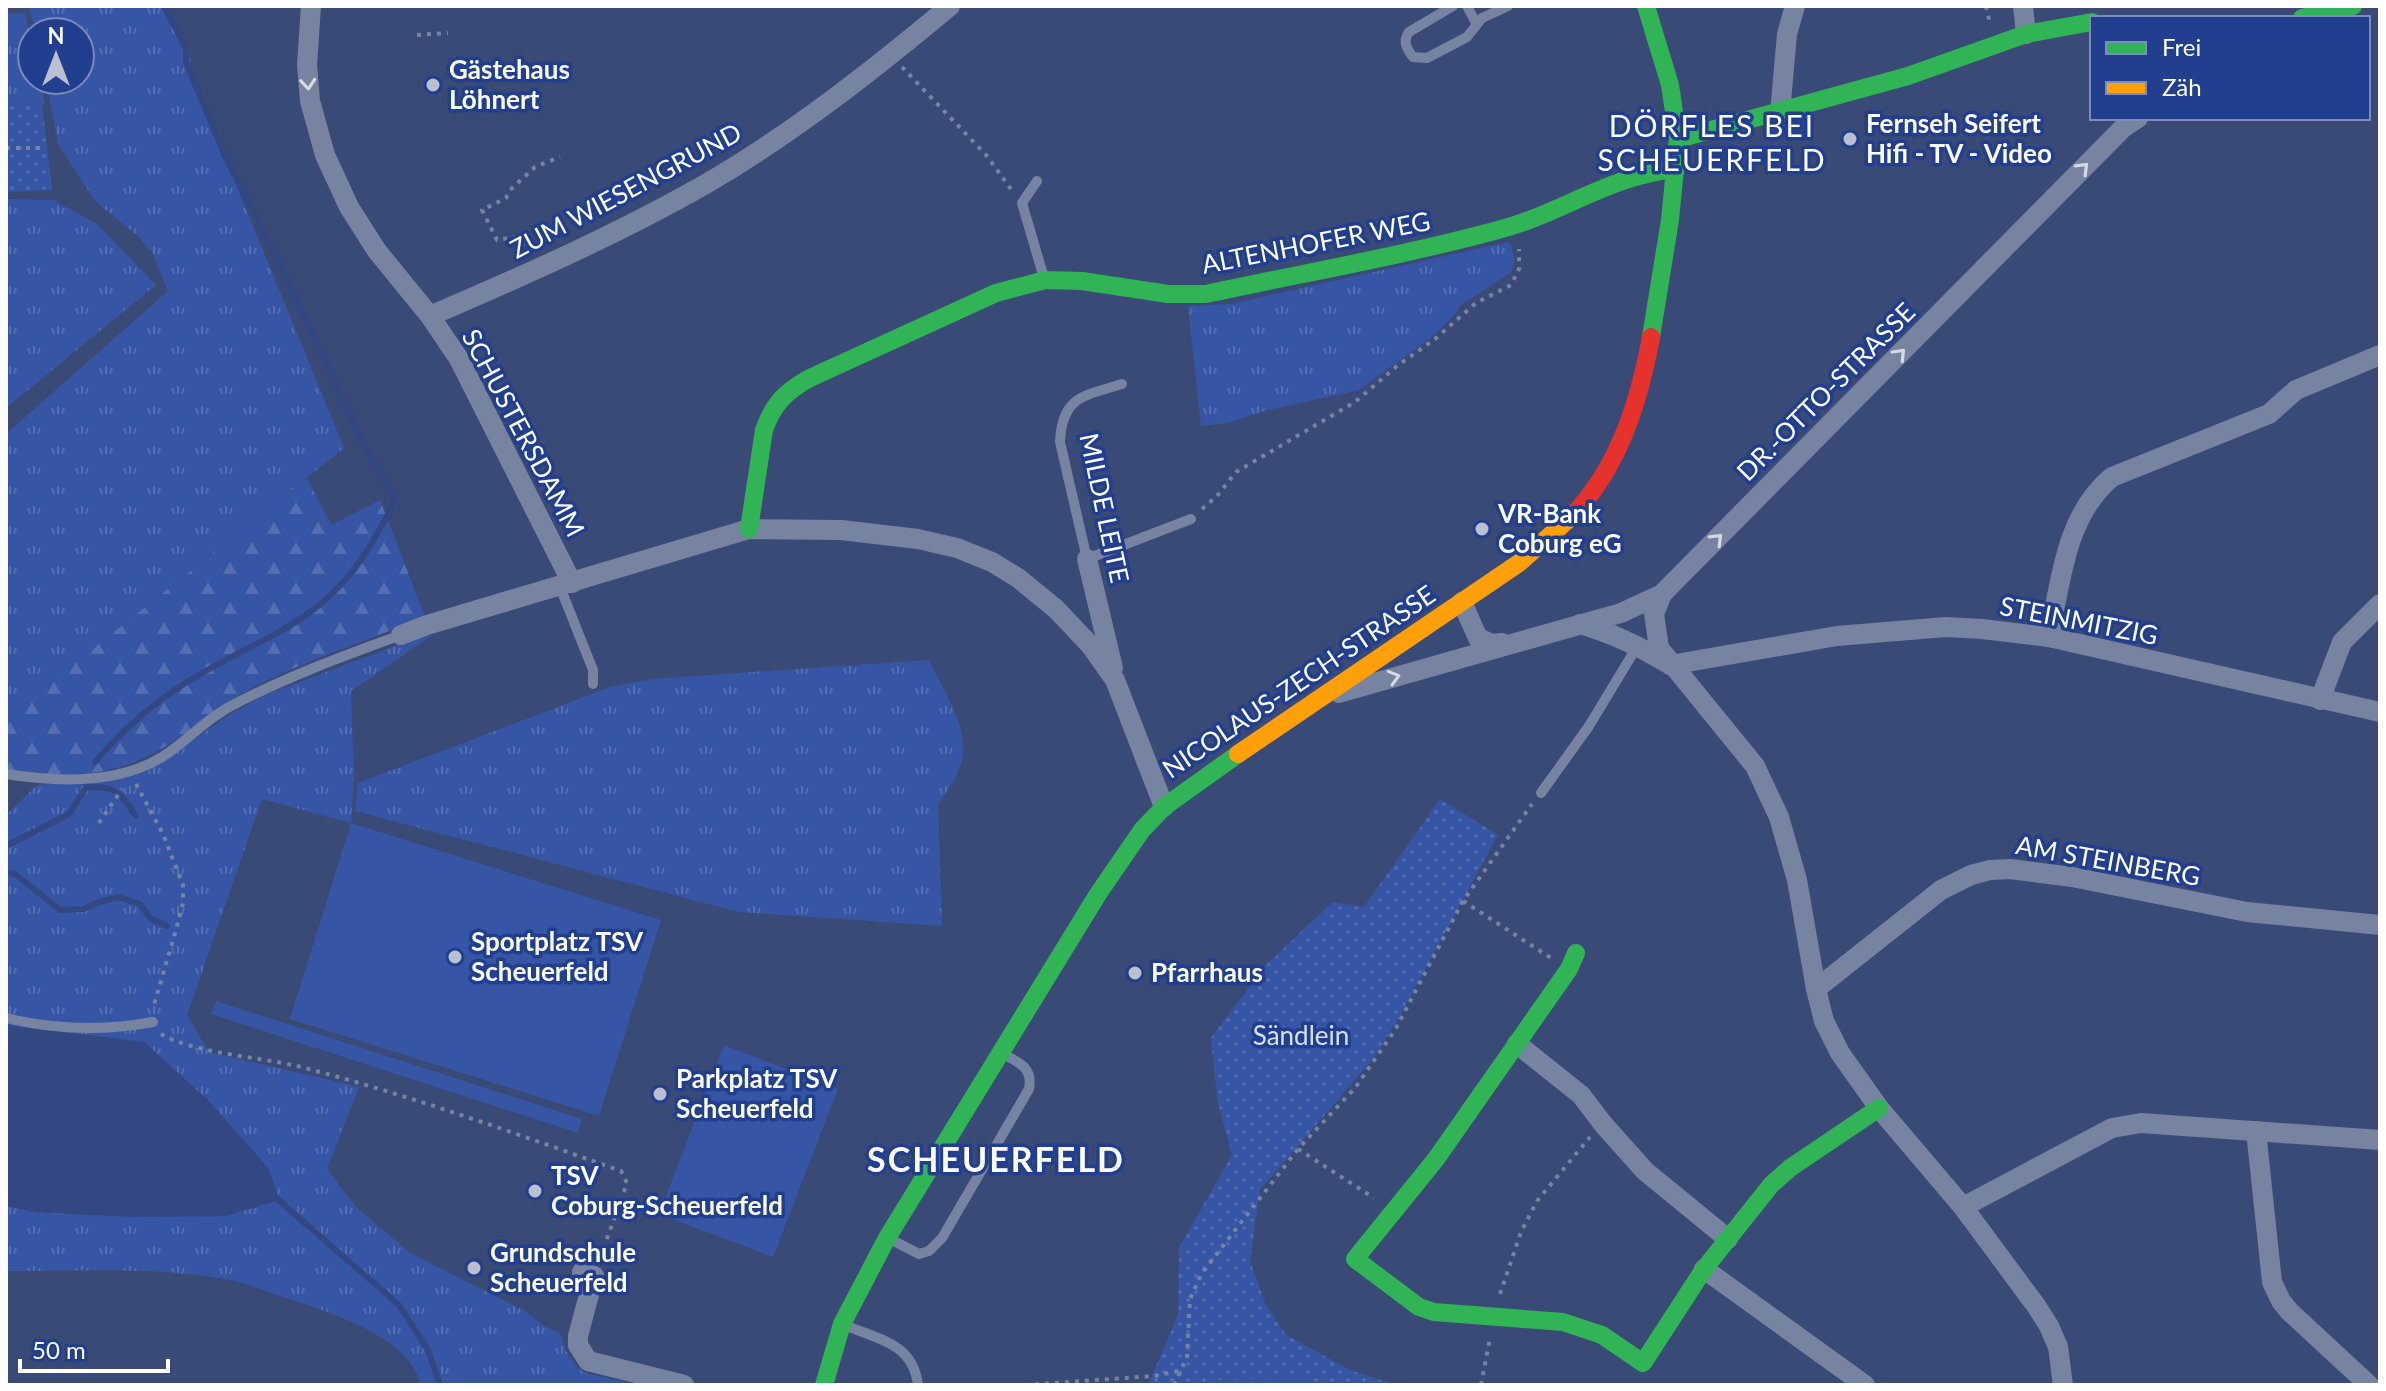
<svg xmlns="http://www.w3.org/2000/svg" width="2386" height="1391" font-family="Lato,sans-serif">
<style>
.grass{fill:url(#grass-tufts)}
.forest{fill:url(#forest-firs)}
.park{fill:url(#park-dots)}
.pitch{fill:#3655a5}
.water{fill:#334782}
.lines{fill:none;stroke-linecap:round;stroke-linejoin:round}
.stream{stroke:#334782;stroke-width:6}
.path{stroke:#7683a1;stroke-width:4;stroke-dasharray:4 6;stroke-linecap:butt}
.lane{stroke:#7683a1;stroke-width:10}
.street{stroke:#7683a1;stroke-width:20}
.fast{stroke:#30b455;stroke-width:18}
.slow{stroke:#ff9f0a;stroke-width:18}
.jam{stroke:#e5322d;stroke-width:18}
.oneway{stroke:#d6dae3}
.poi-dot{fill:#bac0cf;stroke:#213e8f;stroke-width:3}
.labels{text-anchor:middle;stroke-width:7;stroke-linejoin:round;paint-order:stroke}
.poi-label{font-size:26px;font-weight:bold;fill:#fff;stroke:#213e8f;text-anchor:start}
.street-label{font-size:26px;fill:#fff;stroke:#213e8f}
.park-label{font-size:26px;fill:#d7e0f9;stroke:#213e8f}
.quarter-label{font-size:30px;letter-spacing:2px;fill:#fff;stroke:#213e8f}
.district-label{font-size:34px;font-weight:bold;letter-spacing:2px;fill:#fff;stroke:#213e8f}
</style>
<defs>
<pattern id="grass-tufts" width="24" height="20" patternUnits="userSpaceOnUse" patternTransform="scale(2)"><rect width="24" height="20" fill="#3655a5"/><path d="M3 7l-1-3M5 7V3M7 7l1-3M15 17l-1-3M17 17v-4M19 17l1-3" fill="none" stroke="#546eb2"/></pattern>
<pattern id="forest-firs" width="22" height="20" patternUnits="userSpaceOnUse" patternTransform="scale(2)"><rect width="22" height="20" fill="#3655a5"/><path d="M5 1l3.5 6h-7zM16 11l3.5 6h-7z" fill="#546eb2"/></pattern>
<pattern id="park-dots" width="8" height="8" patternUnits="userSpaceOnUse" patternTransform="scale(2)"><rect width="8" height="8" fill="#3655a5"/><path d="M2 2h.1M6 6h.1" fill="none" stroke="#546eb2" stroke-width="1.8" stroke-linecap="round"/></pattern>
</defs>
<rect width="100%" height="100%" fill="#3a4a76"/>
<g class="grass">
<path d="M29,6H167L192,61L186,63L344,448L6,718V434L168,291L153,254L140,238L95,201L58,144L46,80H80V32H35Z"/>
<path d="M25,13L32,44V80H40L45,104L6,106V14Z"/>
<path d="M6,199L53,200L97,224L156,285L6,408Z"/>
<path d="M1508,242C1515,248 1516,266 1510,273L1458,307L1459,310L1433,336L1359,390L1264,411L1227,423L1201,426L1188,306L1231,304Z"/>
<path d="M430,633L431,636L351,691L354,780L351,823L262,799L187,1015L209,1052L359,1087L327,1169L355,1206L410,1253L523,1310L544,1326L558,1332L561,1335L566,1351L576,1366L585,1373L639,1385H421C410,1335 325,1311 283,1297C266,1291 248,1284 231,1280C157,1266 80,1271 6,1271V815L37,785L100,782L146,772L231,714L265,695Z"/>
<path d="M929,660C942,687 966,723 963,754C962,771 948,790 938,804L942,926L739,912L355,811L358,783L613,686L652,679Z"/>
</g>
<path class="forest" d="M307,478L331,525L380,500L425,617C371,639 307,660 256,686C219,704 190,734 154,753C112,777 53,779 6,769V718Z"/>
<g class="park">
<path d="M42,104L52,190L6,192V106Z"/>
<path d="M1440,799L1498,835L1397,1021L1372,1060L1260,1190L1250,1261L1265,1303L1286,1335L1350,1370L1396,1385H1148L1178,1315L1179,1248L1232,1155L1217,1099L1211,1038L1266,965L1333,902L1364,907Z"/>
</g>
<g class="pitch">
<path d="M351,823L661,920L599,1116L290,1019Z"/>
<path d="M216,1001L582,1119L578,1133L211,1014Z"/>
<path d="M724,1045L838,1089L773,1257L659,1214Z"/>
<path d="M1314,1377V1385H1211V1380Z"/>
</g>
<path class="water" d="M6,1025L144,1042L209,1101L269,1169L279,1200L226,1216L133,1217L33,1212L6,1206Z"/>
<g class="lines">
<g class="stream">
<path d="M95,762C121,732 153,703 187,682C264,634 323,626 373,541C380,528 388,516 393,503V496L364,445L282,268L225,156L186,62V48L164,6"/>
<path d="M86,788C115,784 121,794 136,816"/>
<path d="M6,846L69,814L88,784"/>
<path d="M6,873L15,874L60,910L84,909L96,903L118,897L140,904L151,919L167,926"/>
<path d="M274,1196L399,1305L428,1350L440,1385"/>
</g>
<g class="path">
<path d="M1986,6L1990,23"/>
<path d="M417,35L448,33"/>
<path d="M902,67L987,156L1013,192"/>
<path d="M6,148H45"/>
<path d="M533,250L514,237L497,240L482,210L506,198L510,190L535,167L560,157"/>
<path d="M1202,509L1217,496L1236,472L1355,402L1397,366L1435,339L1476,303L1511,285L1519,269V249"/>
<path d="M136,784L163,834L183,885V903L176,930L153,1008"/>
<path d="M99,823L122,789"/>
<path d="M1463,901L1551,958"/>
<path d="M161,1034C193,1053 259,1057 297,1066C407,1094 514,1133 621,1171L627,1183L600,1258"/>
<path d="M1298,1149L1374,1198"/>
<path d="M1500,1294L1521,1232L1537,1201L1590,1137"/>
<path d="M1025,1385L1154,1376L1183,1370"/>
<path d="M1174,1385L1187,1357L1190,1299L1202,1273L1298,1149L1355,1088L1395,1030L1463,901L1532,804"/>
<path d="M1481,1385L1490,1338"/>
</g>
<g class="lane">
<path d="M1453,6L1409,32C1402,42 1407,49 1413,57L1427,58L1467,37L1482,18L1508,6"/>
<path d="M1467,6L1476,23"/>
<path d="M1037,181L1022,203L1044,278"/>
<path d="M1122,384C1084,396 1062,396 1060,442L1087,559L1191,519"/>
<path d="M560,587L593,670V684"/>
<path d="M6,774C56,782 117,785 162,757C186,742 206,719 231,706C286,677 343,656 401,635"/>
<path d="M1541,793L1589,726L1638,645"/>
<path d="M6,1018C55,1030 104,1031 153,1022"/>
<path d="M890,1239L919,1254L929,1251L942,1238L1029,1089C1033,1068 1020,1063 1003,1054"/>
<path d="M844,1325C878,1339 913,1343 918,1385"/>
</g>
<g class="street">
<path d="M311,6L307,65L310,101L325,155L349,207L377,251L430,316L459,359L572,583"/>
<path d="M2023,6L2026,34"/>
<path d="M1780,113L1787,34L1795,6"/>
<path d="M430,316C523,276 616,235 704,185C792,134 872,71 950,6"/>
<path d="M1087,559L1113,668"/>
<path d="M1662,594L1654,614L1659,648L1755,766L1779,817L1797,880L1816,989L1824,1021L1840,1053L1879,1108L1963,1207L2037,1307L2049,1326L2058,1347L2063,1385"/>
<path d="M1462,602L1478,638L1492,644L1502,643"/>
<path d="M1580,624C1612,633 1639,646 1667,663"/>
<path d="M401,635L427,625L749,529L841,530L918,539L957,548L992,562L1018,578L1056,609L1091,646L1115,680L1164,807"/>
<path d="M2049,637C2061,581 2065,516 2112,477L2269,414L2296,390L2380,355"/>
<path d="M1670,665L1837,636L1946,627L1982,629L2049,637L2380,712"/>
<path d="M1339,693L1621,613L1662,594L2123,128L2138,118"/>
<path d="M2320,700L2342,642L2380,604"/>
<path d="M1816,989L1941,890L1971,875L1990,870L2010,869L2072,877L2247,912L2380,925"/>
<path d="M1517,1044L1581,1095L1603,1124L1645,1171L1728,1239"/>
<path d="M2256,1131L2272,1282L2281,1301L2289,1311L2369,1385"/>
<path d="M1963,1207L2112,1128L2141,1123L2380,1140"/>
<path d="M1704,1269L1865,1385"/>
<path d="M582,1272L594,1276L578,1336V1345L588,1361L684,1385"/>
</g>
<g class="fast">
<path d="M1646,6L1670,85L1678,138L1670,220L1651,337"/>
<path d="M2302,18L2353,6"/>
<path d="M1678,139L1908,76L2026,34L2092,22"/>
<path d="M749,529L764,430C773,404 786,391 810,378L996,293L1045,280L1082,281L1168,294H1206C1303,273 1402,256 1498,230C1560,214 1611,175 1676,169"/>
<path d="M1576,953L1569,969L1436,1159L1355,1259L1419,1307L1434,1312L1563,1322L1602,1335L1643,1363L1704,1269L1771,1185L1790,1168L1879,1108"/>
<path d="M824,1385L842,1324L887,1238L1098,894L1142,830L1164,807L1238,754"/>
</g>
<path class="slow" d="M1238,754L1519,563L1571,517"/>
<path class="jam" d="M1571,517C1619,468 1639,402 1651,337"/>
</g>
<defs><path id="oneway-chevron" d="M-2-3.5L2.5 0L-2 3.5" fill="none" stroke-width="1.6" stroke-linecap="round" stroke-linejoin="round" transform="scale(2)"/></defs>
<g class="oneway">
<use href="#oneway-chevron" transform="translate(308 84) rotate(85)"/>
<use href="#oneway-chevron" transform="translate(2083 168) rotate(-45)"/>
<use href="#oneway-chevron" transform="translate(1900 354) rotate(-46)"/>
<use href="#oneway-chevron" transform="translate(1717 539) rotate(-45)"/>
<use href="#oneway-chevron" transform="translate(1394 677) rotate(-16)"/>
</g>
<g class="poi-dot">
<circle cx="433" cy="85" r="8"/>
<circle cx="1850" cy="139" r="8"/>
<circle cx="1482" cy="529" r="8"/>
<circle cx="455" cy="957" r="8"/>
<circle cx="1135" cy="973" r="8"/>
<circle cx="660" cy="1094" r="8"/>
<circle cx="535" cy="1191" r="8"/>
<circle cx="474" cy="1268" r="8"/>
</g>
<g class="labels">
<g class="poi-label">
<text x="449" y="79">Gästehaus<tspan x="449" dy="30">Löhnert</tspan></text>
<text x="1866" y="133">Fernseh Seifert<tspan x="1866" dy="30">Hifi - TV - Video</tspan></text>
<text x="1498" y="523">VR-Bank<tspan x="1498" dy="30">Coburg eG</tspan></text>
<text x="471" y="951">Sportplatz TSV<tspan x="471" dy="30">Scheuerfeld</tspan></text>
<text x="1151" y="982">Pfarrhaus</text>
<text x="676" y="1088">Parkplatz TSV<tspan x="676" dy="30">Scheuerfeld</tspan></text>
<text x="551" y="1185">TSV<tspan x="551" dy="30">Coburg-Scheuerfeld</tspan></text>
<text x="490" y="1262">Grundschule<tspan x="490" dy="30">Scheuerfeld</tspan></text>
</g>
<g class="street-label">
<text transform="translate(626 191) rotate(-28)" y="9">ZUM WIESENGRUND</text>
<text transform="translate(1316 243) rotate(-11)" y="9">ALTENHOFER WEG</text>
<text transform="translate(1826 392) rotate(-45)" y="9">DR.-OTTO-STRASSE</text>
<text transform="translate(523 433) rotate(62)" y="9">SCHUSTERSDAMM</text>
<text transform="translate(1104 508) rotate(78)" y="9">MILDE LEITE</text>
<text transform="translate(2079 621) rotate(11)" y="9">STEINMITZIG</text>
<text transform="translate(1299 682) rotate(-34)" y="9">NICOLAUS-ZECH-STRASSE</text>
<text transform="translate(2108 861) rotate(10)" y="9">AM STEINBERG</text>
</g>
<g class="park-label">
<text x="1301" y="1045">Sändlein</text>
</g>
<g class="quarter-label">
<text x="1712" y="137">DÖRFLES BEI<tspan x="1712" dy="34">SCHEUERFELD</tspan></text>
</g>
<g class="district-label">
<text x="996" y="1172">SCHEUERFELD</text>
</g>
</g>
<rect width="2386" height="1391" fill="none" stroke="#ffffff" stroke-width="16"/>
<rect x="2090" y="16" width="280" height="104" fill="#213e8f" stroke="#7a8bbc" stroke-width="2"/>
<rect x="2106" y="42" width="40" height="12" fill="#30b455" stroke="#7a8bbc" stroke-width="2"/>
<text x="2162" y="56" font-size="24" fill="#ffffff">Frei</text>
<rect x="2106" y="82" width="40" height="12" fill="#ff9f0a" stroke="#7a8bbc" stroke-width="2"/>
<text x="2162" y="96" font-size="24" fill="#ffffff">Zäh</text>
<g transform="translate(56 56)"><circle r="38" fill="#213e8f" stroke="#7a8bbc" stroke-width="2"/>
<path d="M0-6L14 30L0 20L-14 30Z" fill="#bac0cf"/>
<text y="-12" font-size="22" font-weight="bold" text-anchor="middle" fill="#ffffff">N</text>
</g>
<path d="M20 1359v12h148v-12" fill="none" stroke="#ffffff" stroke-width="4"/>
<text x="32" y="1359" font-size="24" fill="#ffffff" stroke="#213e8f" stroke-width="6" paint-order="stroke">50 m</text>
</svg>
